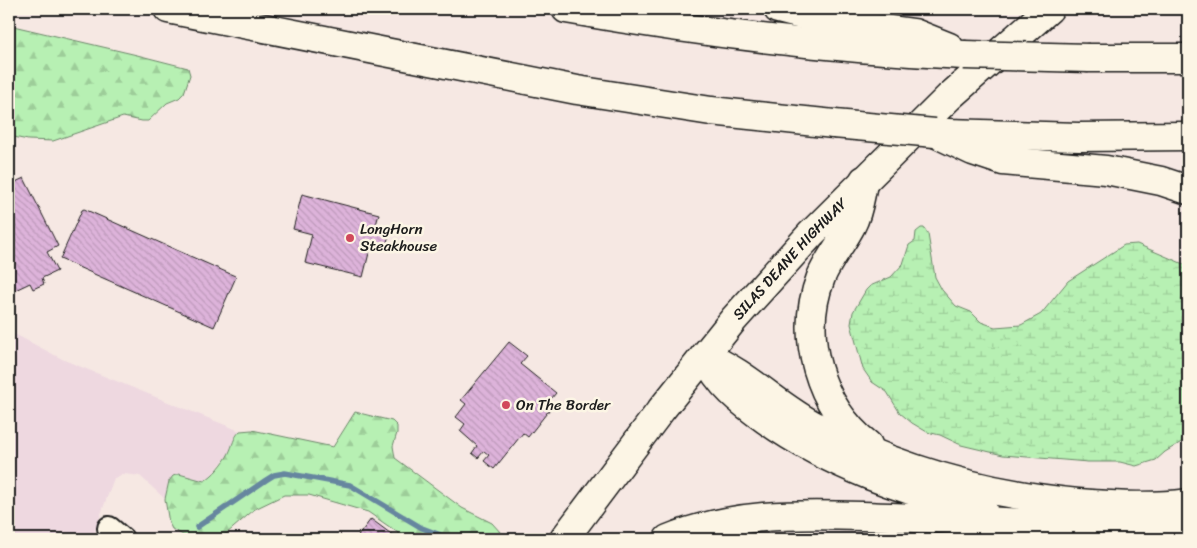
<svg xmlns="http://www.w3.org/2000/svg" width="1197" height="548" font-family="Sriracha,sans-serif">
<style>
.built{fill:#eed8e0}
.forest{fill:url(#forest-firs);stroke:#6a8668}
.wetland{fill:url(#wetland-marsh);stroke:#6a8668}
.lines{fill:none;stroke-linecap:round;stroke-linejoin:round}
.stream{stroke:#66869f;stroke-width:5.5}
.building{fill:url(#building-back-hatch);stroke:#1c1c1c}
.street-casing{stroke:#1c1c1c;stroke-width:26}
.primary-casing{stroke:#1c1c1c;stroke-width:31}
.highway-casing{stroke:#1c1c1c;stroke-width:31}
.street{stroke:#fcf5e5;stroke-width:22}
.primary{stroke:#fcf5e5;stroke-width:28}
.highway{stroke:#fcf5e5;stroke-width:28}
.highway-bridge-casing{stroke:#1c1c1c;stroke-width:31;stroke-linecap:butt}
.highway-bridge{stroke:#fcf5e5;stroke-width:28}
.poi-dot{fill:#d1495b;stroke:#fcf5e5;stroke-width:2}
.labels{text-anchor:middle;stroke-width:5;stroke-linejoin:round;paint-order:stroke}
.poi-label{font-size:15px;fill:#1c1c1c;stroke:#fcf5e5;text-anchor:start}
.street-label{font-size:15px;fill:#1c1c1c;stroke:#fcf5e5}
</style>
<defs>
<pattern id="forest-firs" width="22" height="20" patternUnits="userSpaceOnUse" patternTransform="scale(1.25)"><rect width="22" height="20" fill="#b7f0b3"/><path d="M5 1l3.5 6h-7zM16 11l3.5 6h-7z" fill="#9dcd99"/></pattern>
<pattern id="wetland-marsh" width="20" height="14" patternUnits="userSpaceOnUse" patternTransform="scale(1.25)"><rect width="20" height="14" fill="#b7f0b3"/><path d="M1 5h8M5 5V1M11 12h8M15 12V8" fill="none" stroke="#9dcd99"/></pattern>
<pattern id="building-back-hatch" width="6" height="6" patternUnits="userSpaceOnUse" patternTransform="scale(1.25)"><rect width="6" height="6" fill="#ddb3da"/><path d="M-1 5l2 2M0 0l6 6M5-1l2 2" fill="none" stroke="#bd99ba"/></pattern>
</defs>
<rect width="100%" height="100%" fill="#f6e8e3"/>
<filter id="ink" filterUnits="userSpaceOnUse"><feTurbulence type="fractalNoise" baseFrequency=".02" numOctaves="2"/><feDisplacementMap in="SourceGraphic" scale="10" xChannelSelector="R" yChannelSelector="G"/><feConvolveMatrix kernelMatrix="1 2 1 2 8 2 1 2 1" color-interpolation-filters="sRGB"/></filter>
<g filter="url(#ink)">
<path class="built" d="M9,331L64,360L240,431L235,436L229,454L209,478L204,481L179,474L169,481L165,499L140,476L124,474L114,478L92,539H9Z"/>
<g class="forest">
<path d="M1129,9H1188V13L1134,12Z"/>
<path d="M9,25L137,55L188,68L190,75L184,93L179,98L167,103L148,121H142L123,117L53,141L28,140L9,136Z"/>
<path d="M355,412L392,421L397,426V433L393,446L395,458L462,508L492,523L501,533L500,539H407L368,512L309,495H284L255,509L226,534L217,539L183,535L172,529L169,523L165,499L169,481L173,476L179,474L204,481C213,476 224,463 229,453C233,445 233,438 240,431L252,430L333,447Z"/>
<path d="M771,536L835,539H735L746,537Z"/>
</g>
<path class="wetland" d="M921,228H924L928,234L935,277L942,290L956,306L971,312L981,322L995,327L1021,325L1041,314L1068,281L1124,245L1137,244L1188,266V438L1165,452L1156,460L1136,466L1120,462H1088L1003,455L961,445L940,435L927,432L912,423L900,413L887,392L872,382L863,369L851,324L853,312L866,290L870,286L891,277L903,264L909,245L915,241L916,232Z"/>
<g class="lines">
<path class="stream" d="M197,527L266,480L274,475L285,473L350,485L422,528L451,539"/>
</g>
<g class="building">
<path d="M24,178L58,246L47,252L57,271L42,278L44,284L33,289L30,283L9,293V185Z"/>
<path d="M302,194L379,214L375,228L390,232L386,245L372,241L363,277L305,263L312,234L293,229Z"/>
<path d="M84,209L235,276L236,277L214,327L60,259L82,210Z"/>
<path d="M509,342L527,356L520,364L556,393L546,405L550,409L528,437L523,433L494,469L484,461L489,455L484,451L478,458L472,453L477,446L460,431L465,424L456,417L466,404L461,400Z"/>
<path d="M371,519L398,539H356Z"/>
</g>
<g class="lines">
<g class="street-casing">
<path id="street" d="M109,528L122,539"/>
</g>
<g class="primary-casing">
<g id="primary">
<path id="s1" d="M564,539L661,410L734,319L811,234L949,97L1049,9"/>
</g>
</g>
<g class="highway-casing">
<g id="highway">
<path d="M168,9L577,90L711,111L834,124"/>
<path d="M566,9C697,32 831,49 964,55"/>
<path d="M778,9L825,21L914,33L949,47"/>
<path d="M1089,58H1188"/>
<path d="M935,133L973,151L1003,161L1106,170L1161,181L1188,190"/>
<path d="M947,133L1079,137L1188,136"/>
<path d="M864,180C860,195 859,211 852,224C843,242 829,258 821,277C798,336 819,406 868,445"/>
<path d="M705,356C747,373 778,407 817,427C899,470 987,494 1078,503C1114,506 1152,508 1188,503"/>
<path d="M706,357C719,385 741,402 766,420C831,466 906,492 983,510"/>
<path d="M668,539C732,513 794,514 862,516C927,518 991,522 1056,524C1100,526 1144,530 1188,524"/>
</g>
</g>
<use href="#street" class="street"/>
<use href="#primary" class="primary"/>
<use href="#highway" class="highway"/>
<g class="highway-bridge-casing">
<g id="highway-bridge">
<path d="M964,55L1089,58"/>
<path d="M834,124L935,133"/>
</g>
</g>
<use href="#highway-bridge" class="highway-bridge"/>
</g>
</g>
<g class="poi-dot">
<circle cx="350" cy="238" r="5"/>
<circle cx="506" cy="405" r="5"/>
</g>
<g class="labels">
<g class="poi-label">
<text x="360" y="234">LongHorn<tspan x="360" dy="17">Steakhouse</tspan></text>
<text x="516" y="410">On The Border</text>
</g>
<g class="street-label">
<text dy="5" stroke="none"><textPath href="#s1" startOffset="360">SILAS DEANE HIGHWAY</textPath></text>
</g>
</g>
<rect width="1197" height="548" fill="none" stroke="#fcf5e5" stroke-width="30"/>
<rect x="15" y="15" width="1167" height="518" fill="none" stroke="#1c1c1c" stroke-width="2" filter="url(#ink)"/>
</svg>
